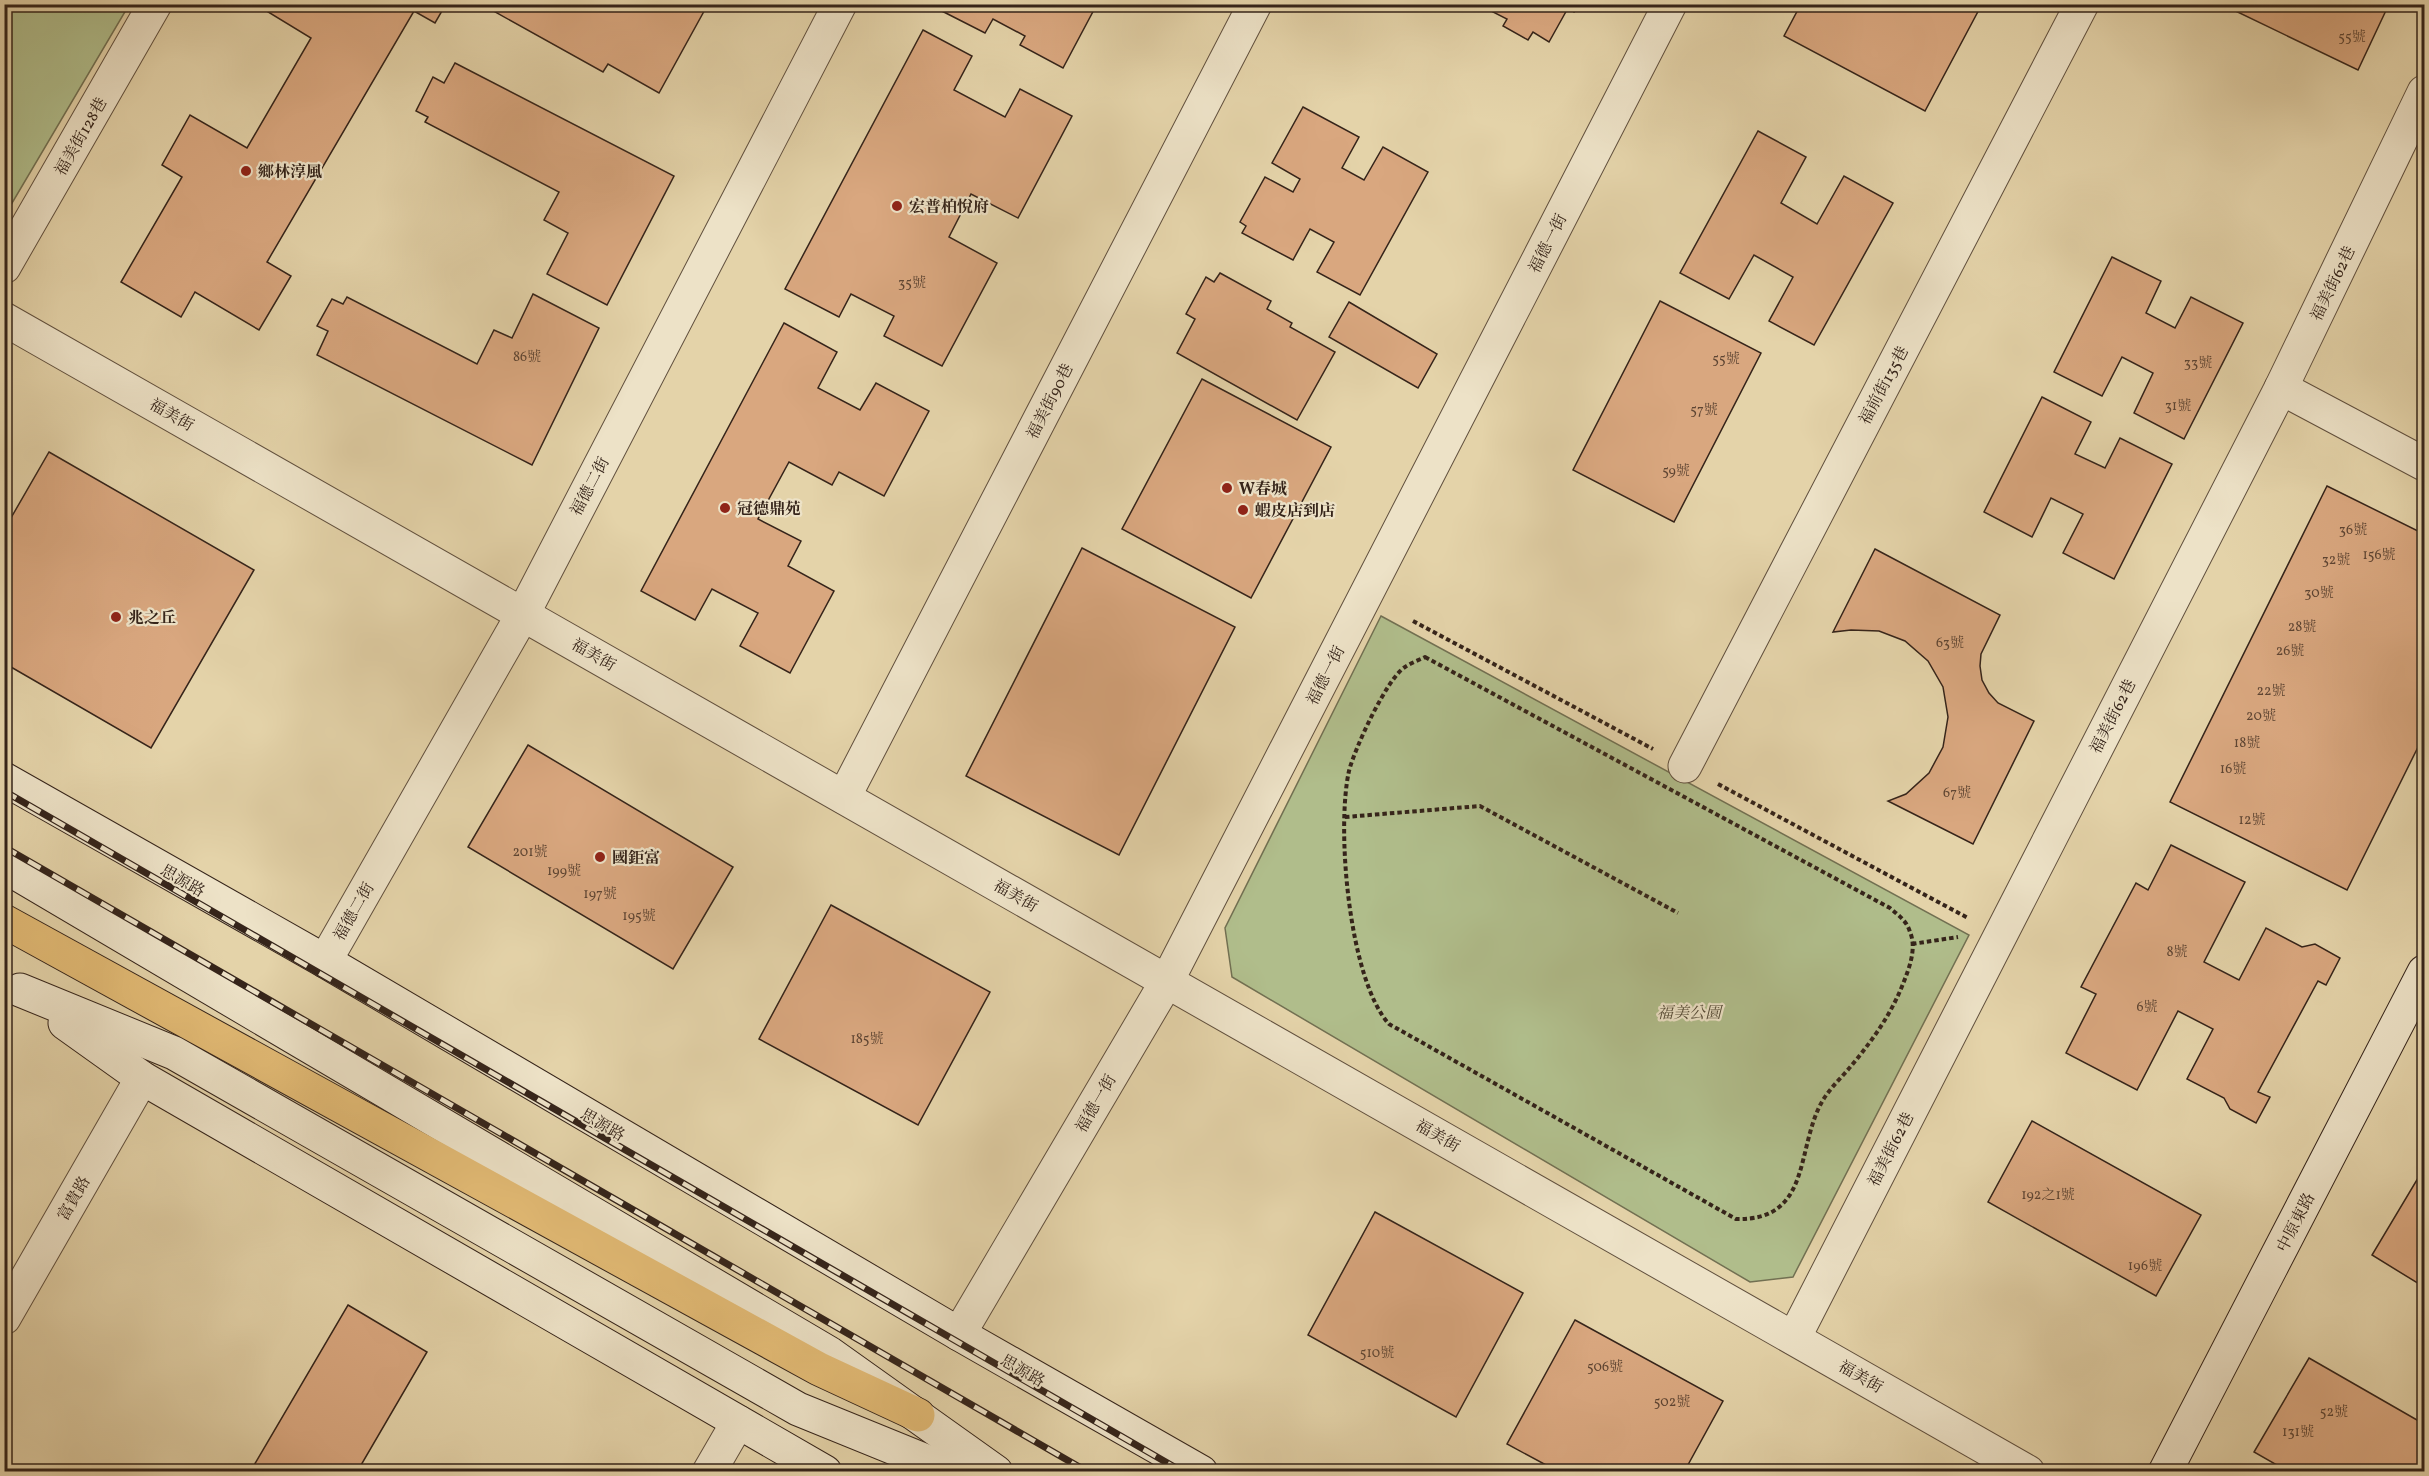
<svg xmlns="http://www.w3.org/2000/svg" width="2429" height="1476" font-family="Vollkorn,'Noto Serif TC',serif">
<style>
.green{fill:#b0bd8b;stroke:#727052;stroke-width:1.5}
.building{fill:#d9a77f;stroke:#35241a;stroke-width:1.5}
.lines{fill:none;stroke-linecap:round;stroke-linejoin:round}
.street-casing{stroke:#61503e;stroke-width:35}
.secondary-casing{stroke:#35241a;stroke-width:35}
.highway-casing{stroke:#35241a;stroke-width:35}
.path{stroke:#35241a;stroke-width:4;stroke-dasharray:4.5 3;stroke-linecap:butt}
.street{stroke:#ede2c7;stroke-width:33}
.secondary{stroke:#ede2c7;stroke-width:33}
.highway{stroke:#e2ba74;stroke-width:33}
.rail-casing{stroke:#35241a;stroke-width:7}
.rail{stroke:#ede2c7;stroke-width:4.5;stroke-dasharray:14;stroke-linecap:butt}
.poi-dot{fill:#8f2418;stroke:#ede2c7;stroke-width:2}
.labels{text-anchor:middle;stroke-width:4.5;stroke-linejoin:round;paint-order:stroke}
.number-label{font-size:14px;fill:#5e4533}
.street-label{font-size:16px;fill:#35241a;stroke:#ede2c7}
.poi-label{font-size:16px;font-weight:bold;fill:#35241a;stroke:#ede2c7;text-anchor:start}
.park-label{font-size:16px;font-style:italic;fill:#544a36;stroke:#ede2c7}
</style>
<rect width="100%" height="100%" fill="#e4d3a9"/>
<filter id="stains"><feTurbulence type="fractalNoise" baseFrequency=".00333" numOctaves="4"/><feColorMatrix values="0 0 0 0 .2 0 0 0 0 .09 0 0 0 0 .02 0 0 0 .5 -.17"/></filter>
<radialGradient id="worn" r=".72"><stop offset=".6" stop-color="#630" stop-opacity="0"/><stop offset="1" stop-color="#630" stop-opacity=".3"/></radialGradient>
<g class="green">
<path d="M5,4L129,5L5,215L4,5Z"/>
<path d="M1381,616L1969,935L1793,1277L1750,1282L1232,977L1225,928Z"/>
</g>
<g class="building">
<path d="M255,4H446L435,23L414,11L267,262L291,276L259,330L195,292L181,317L121,282L182,177L162,165L190,115L247,148L311,38Z"/>
<path d="M490,4H632L638,8L641,4H708L659,93L608,64L603,72L488,8Z"/>
<path d="M935,4H1097L1063,68L1020,45L1025,36L993,19L985,33L934,7Z"/>
<path d="M1495,4H1578L1574,12L1568,8L1549,42L1533,32L1528,40L1503,26L1507,19L1491,11Z"/>
<path d="M1801,4H1982L1925,111L1784,36Z"/>
<path d="M2221,4H2389L2358,70Z"/>
<path d="M923,30L972,56L954,90L1005,117L1020,89L1072,116L1018,218L971,194L949,237L997,263L942,366L884,336L894,316L851,294L839,317L785,289Z"/>
<path d="M455,63L674,176L607,305L547,274L568,233L544,220L559,192L425,122L428,117L416,111L433,77L444,83Z"/>
<path d="M1303,107L1359,137L1342,168L1364,180L1383,147L1428,172L1360,295L1317,272L1334,242L1310,229L1293,260L1242,233L1246,226L1240,222L1265,177L1293,192L1300,179L1272,163Z"/>
<path d="M1758,131L1806,157L1781,203L1817,224L1844,176L1893,203L1814,345L1769,321L1793,277L1754,255L1729,299L1680,273Z"/>
<path d="M2112,257L2161,281L2146,313L2175,328L2191,297L2243,323L2184,439L2134,413L2153,373L2122,357L2102,396L2054,372Z"/>
<path d="M1220,273L1271,301L1267,309L1292,323L1290,327L1335,352L1297,420L1177,353L1195,319L1186,314L1206,277L1214,282Z"/>
<path d="M533,294L599,328L532,465L317,355L328,331L317,326L332,299L343,304L347,297L477,364L494,330L512,338Z"/>
<path d="M1660,301L1761,353L1674,522L1573,470Z"/>
<path d="M1349,302L1437,354L1418,388L1329,337Z"/>
<path d="M784,323L837,352L818,388L860,410L876,383L929,411L884,496L839,472L832,485L789,462L758,519L801,541L788,566L834,591L790,673L740,646L758,613L712,589L695,620L641,591Z"/>
<path d="M1202,379L1331,447L1251,598L1122,529Z"/>
<path d="M2042,397L2091,422L2075,454L2105,468L2120,438L2172,464L2114,579L2063,553L2083,514L2051,498L2032,537L1984,512Z"/>
<path d="M49,452L254,570L151,748L4,663V530Z"/>
<path d="M2327,486L2424,534V735L2347,890L2170,802Z"/>
<path d="M1082,548L1235,627L1119,855L966,776Z"/>
<path d="M1875,549L2000,615L1981,654L1980,666L1982,680L1989,693L1998,703L2034,721L1973,844L1888,801L1906,794L1929,773L1943,747L1948,717L1943,687L1928,661L1905,641L1879,631L1851,630L1833,632Z"/>
<path d="M528,745L733,867L673,969L468,847Z"/>
<path d="M2171,845L2245,882L2204,962L2239,980L2266,928L2302,947L2315,944L2340,958L2326,985L2318,981L2258,1092L2270,1097L2256,1123L2230,1109L2224,1098L2187,1079L2213,1029L2178,1011L2137,1090L2066,1053L2096,994L2081,987L2136,883L2148,890Z"/>
<path d="M831,905L990,992L918,1125L759,1039Z"/>
<path d="M2032,1121L2201,1215L2156,1296L1988,1202Z"/>
<path d="M2424,1168V1287L2372,1255Z"/>
<path d="M1375,1212L1523,1293L1456,1417L1308,1335Z"/>
<path d="M348,1305L427,1352L357,1472H250Z"/>
<path d="M1575,1320L1723,1401L1684,1472H1559L1507,1444Z"/>
<path d="M2309,1358L2424,1424V1472H2289L2254,1452Z"/>
</g>
<g class="lines">
<g class="street-casing">
<g id="street">
<path d="M4,267L155,4"/>
<path d="M4,319L2028,1472"/>
<path d="M2281,388L2424,464"/>
<path d="M1685,766L2082,4"/>
<path d="M844,797L1255,4"/>
<path d="M325,961L523,614L840,4"/>
<path d="M4,1318L142,1078"/>
<path d="M959,1334L1167,981L1670,4"/>
<path d="M1794,1338L2281,388L2424,92"/>
<path d="M709,1472L738,1422"/>
</g>
</g>
<g class="secondary-casing">
<g id="secondary">
<path d="M4,779L325,961L959,1334L1201,1472"/>
<path d="M4,866L829,1353L996,1472"/>
<path d="M20,990L174,1053L798,1409L953,1472"/>
<path d="M65,1023L142,1078L825,1472"/>
<path d="M2165,1472L2424,972"/>
</g>
</g>
<g class="highway-casing">
<path id="highway" d="M4,921L819,1369L918,1415"/>
</g>
<g class="path">
<path d="M1413,621L1653,749"/>
<path d="M1425,657L1890,908C1898,915 1907,921 1910,932C1916,946 1911,963 1906,976C1894,1010 1875,1037 1852,1065C1843,1076 1831,1087 1823,1100C1795,1147 1813,1221 1736,1219L1389,1024C1349,980 1336,829 1349,771C1354,750 1387,678 1405,667C1411,663 1419,660 1425,657Z"/>
<path d="M1718,784L1968,918"/>
<path d="M1345,817L1480,806L1678,913"/>
<path d="M1912,944L1958,937"/>
</g>
<use href="#street" class="street"/>
<use href="#secondary" class="secondary"/>
<use href="#highway" class="highway"/>
<g class="rail-casing">
<g id="rail">
<path d="M4,791L1183,1472"/>
<path d="M4,847L1088,1472"/>
</g>
</g>
<use href="#rail" class="rail"/>
</g>
<g class="poi-dot">
<circle cx="246" cy="171" r="6"/>
<circle cx="897" cy="206" r="6"/>
<circle cx="1227" cy="488" r="6"/>
<circle cx="725" cy="508" r="6"/>
<circle cx="1243" cy="510" r="6"/>
<circle cx="116" cy="617" r="6"/>
<circle cx="600" cy="857" r="6"/>
</g>
<g class="labels">
<g class="number-label">
<text x="2352" y="41">55號</text>
<text x="912" y="287">35號</text>
<text x="527" y="361">86號</text>
<text x="1726" y="363">55號</text>
<text x="2198" y="367">33號</text>
<text x="2178" y="410">31號</text>
<text x="1704" y="414">57號</text>
<text x="1676" y="475">59號</text>
<text x="2353" y="534">36號</text>
<text x="2379" y="559">156號</text>
<text x="2336" y="564">32號</text>
<text x="2319" y="597">30號</text>
<text x="2302" y="631">28號</text>
<text x="1950" y="647">63號</text>
<text x="2290" y="655">26號</text>
<text x="2271" y="695">22號</text>
<text x="2261" y="720">20號</text>
<text x="2247" y="747">18號</text>
<text x="2233" y="773">16號</text>
<text x="1957" y="797">67號</text>
<text x="2252" y="824">12號</text>
<text x="530" y="856">201號</text>
<text x="564" y="875">199號</text>
<text x="600" y="898">197號</text>
<text x="639" y="920">195號</text>
<text x="2177" y="956">8號</text>
<text x="2147" y="1011">6號</text>
<text x="867" y="1043">185號</text>
<text x="2048" y="1199">192之1號</text>
<text x="2145" y="1270">196號</text>
<text x="1377" y="1357">510號</text>
<text x="1605" y="1371">506號</text>
<text x="1672" y="1406">502號</text>
<text x="2334" y="1416">52號</text>
<text x="2298" y="1436">131號</text>
</g>
<g class="street-label">
<text transform="translate(80 136) rotate(-60)" y="6">福美街128巷</text>
<text transform="translate(1547 243) rotate(-63)" y="6">福德一街</text>
<text transform="translate(2332 283) rotate(-64)" y="6">福美街62巷</text>
<text transform="translate(1883 385) rotate(-62)" y="6">福前街135巷</text>
<text transform="translate(1049 401) rotate(-63)" y="6">福美街90巷</text>
<text transform="translate(172 414) rotate(30)" y="6">福美街</text>
<text transform="translate(589 486) rotate(-62)" y="6">福德二街</text>
<text transform="translate(594 654) rotate(30)" y="6">福美街</text>
<text transform="translate(1325 675) rotate(-63)" y="6">福德一街</text>
<text transform="translate(2112 716) rotate(-63)" y="6">福美街62巷</text>
<text transform="translate(183 880) rotate(30)" y="6">思源路</text>
<text transform="translate(1016 895) rotate(30)" y="6">福美街</text>
<text transform="translate(353 911) rotate(-60)" y="6">福德二街</text>
<text transform="translate(1095 1103) rotate(-60)" y="6">福德一街</text>
<text transform="translate(603 1124) rotate(30)" y="6">思源路</text>
<text transform="translate(1438 1135) rotate(30)" y="6">福美街</text>
<text transform="translate(1890 1149) rotate(-63)" y="6">福美街62巷</text>
<text transform="translate(73 1198) rotate(-60)" y="6">富貴路</text>
<text transform="translate(2295 1222) rotate(-63)" y="6">中原東路</text>
<text transform="translate(1023 1370) rotate(30)" y="6">思源路</text>
<text transform="translate(1861 1376) rotate(30)" y="6">福美街</text>
</g>
<g class="poi-label">
<text x="258" y="177">鄉林淳風</text>
<text x="909" y="212">宏普柏悅府</text>
<text x="1239" y="494">W春城</text>
<text x="737" y="514">冠德鼎苑</text>
<text x="1255" y="516">蝦皮店到店</text>
<text x="128" y="623">兆之丘</text>
<text x="612" y="863">國鉅富</text>
</g>
<g class="park-label">
<text x="1689" y="1018">福美公園</text>
</g>
</g>
<rect width="2429" height="1476" fill="none" stroke="#e4d3a9" stroke-width="24"/>
<rect x="6" y="6" width="2417" height="1464" fill="none" stroke="#35241a" stroke-width="3"/>
<rect x="12" y="12" width="2405" height="1452" fill="none" stroke="#35241a" stroke-width="1.5"/>
<rect width="100%" height="100%" filter="url(#stains)"/>
<rect width="100%" height="100%" fill="url(#worn)"/>
</svg>
